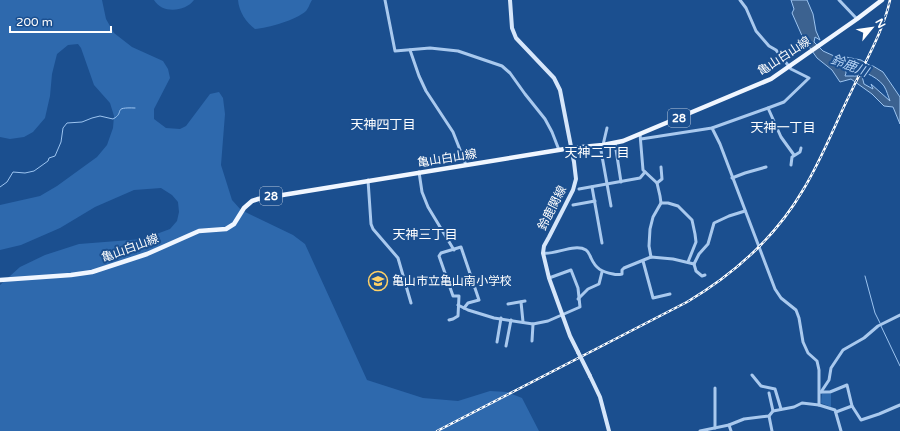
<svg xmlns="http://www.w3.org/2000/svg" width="900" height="431" font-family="'Varela Round','Noto Sans JP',sans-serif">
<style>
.green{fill:#2e69ad}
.water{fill:#3c6290;stroke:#9cc4f0;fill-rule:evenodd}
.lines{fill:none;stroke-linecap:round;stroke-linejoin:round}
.stream{stroke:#9cc4f0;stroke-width:1}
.street{stroke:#a9c9ee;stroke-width:3}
.secondary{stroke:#d6e6fa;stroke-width:4}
.primary{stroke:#f0f6ff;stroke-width:4.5}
.rail-casing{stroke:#fff;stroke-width:2.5}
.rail{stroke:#1b4f8f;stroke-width:1;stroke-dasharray:3;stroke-linecap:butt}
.secondary-bridge{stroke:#d6e6fa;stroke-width:4}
.labels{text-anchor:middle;stroke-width:4;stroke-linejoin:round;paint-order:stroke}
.shield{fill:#1b4f8f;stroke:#bbcadd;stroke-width:1}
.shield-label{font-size:11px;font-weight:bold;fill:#fff}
.street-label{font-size:12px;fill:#fff;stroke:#1b4f8f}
.poi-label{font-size:12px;fill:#fff;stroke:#1b4f8f;text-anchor:start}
.water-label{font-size:13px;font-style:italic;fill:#b5d3f5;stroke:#1b4f8f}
.neighbourhood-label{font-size:13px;fill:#fff;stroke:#1b4f8f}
</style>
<rect width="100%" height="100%" fill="#1b4f8f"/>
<g class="green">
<path d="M0,0H102L106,19L114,33L132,47L163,61L168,69L170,78L154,109V119L166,128L180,129L186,126L210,94L219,92L223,98L225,114L221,165L232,200L241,210L293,235L305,244L367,380L423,398L458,401L490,391L507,392L522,398L539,431H0V285L20,267L45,255L79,244L143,239L170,229L177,221L179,212L178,202L172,195L161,188L134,190L95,207L60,228L21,245L0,250V205L40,196L57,186L97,157L107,145L113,128L114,116L110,103L94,85L81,48L78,44L68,45L57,54L52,74L50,96L45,118L33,132L24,137L10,139L0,137Z"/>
<path d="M154,0H194C185,12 162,14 154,0Z"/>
<path d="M238,0H312C310,3 308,9 306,11C296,20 268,28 255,29C246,22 239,12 238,0Z"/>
<path d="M822,393L831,394V407L821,403Z"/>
</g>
<path class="water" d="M791,0H807L813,14L816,31L820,40L815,37L814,42L823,51L843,60L846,57L861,60L871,66H873L883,72L900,97V124L893,107L884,106L872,94L851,79L840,82L832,70L817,58L803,38L792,13L794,9ZM845,67C858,69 876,75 884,86C887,91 888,96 890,101L871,84L873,89L864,84L862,76H845L846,73Z"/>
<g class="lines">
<g class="stream">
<path d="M0,187L7,182L13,172L25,173L34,171L48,161L49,158L55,156L61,142L63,128L67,123L82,122L92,118L100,116L113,119C126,112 111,107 135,108"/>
<path d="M865,276L875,313L880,323"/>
<path d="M881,326L900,366"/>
</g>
<g class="street">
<path d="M385,0L395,51L430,48L458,51L502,66L510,73L525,94L545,119L552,132L559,150"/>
<path d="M839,0L857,19"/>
<path d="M410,50L419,76L426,91L453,132L466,165"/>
<path d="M768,108L781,137L794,155"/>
<path d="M712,128L720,144L775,289L781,298L796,310L799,318L803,342L808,353L817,361L819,370V405"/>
<path d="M640,134L643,170L657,183L660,196L661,203L653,217L650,229L649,246L651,257"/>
<path d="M641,139L712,128L768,108L784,102L809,78L791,69L776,50L769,46L756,31L746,8L740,0"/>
<path d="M615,143L621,182"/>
<path d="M600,145L611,206"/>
<path d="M603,145L607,128"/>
<path d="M791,165L792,157L800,152L801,148"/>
<path d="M419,172L422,192L428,207L454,250"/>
<path d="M732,178L745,173L766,167"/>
<path d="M368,180L371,224L373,229L398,258L411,303"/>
<path d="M657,183L662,179L661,167"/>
<path d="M592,187L602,243"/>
<path d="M579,189L640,178L645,172"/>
<path d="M661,203H668L678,206L692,220L695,234L696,242L688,262"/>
<path d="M573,205L595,201"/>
<path d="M543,253C555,255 575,243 586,250C589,252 590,256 591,258C596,269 602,272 613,274C617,275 618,275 622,274V270L624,268L651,257L673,259L694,264L699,254L708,244L714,223L729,216L745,211"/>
<path d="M643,261L653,298L670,294"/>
<path d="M694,264L696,271L702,276L705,275"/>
<path d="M578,299L588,289L599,284L602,272"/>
<path d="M521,302L523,322"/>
<path d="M508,304L525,301"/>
<path d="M458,305L468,310L494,318L533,324L548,321L580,307L578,288L571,270L549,278"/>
<path d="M449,320L453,319L458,316L459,296H453L439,256L441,253L461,247L479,300L468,303L464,308"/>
<path d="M532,341L533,324"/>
<path d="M497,342L501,318"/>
<path d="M506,346L511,320"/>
<path d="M752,375L761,386L775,389L781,409"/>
<path d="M715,388V428"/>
<path d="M821,392L829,380L831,368L843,350L864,338L878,326L900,315"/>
<path d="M821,392H830L847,385L852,406"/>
<path d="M769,393L773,411"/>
<path d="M836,412L852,406L861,420L879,414L900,405"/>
<path d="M769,416L772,431"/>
<path d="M729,425L731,431"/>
<path d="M700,431L729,425L744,419L769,416L773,411L794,407L802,403L819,405L835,410L841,431"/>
</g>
<g class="secondary">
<path d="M510,0L512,28L516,38L554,78L560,90L574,162L576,179L573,190L549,237L544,246L543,253L549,278L570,336L578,352"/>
<path d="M590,376L600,397L609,431"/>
</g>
<path class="primary" d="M0,280L71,275L92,272L147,254L199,231L226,229L234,224L244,208L252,201L258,199L571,148L603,145L623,141L771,79L857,19L882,0"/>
<g class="rail-casing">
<path id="rail" d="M437,431L687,302C734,274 775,238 803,190C822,159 835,124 851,92C865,62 883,32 890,0"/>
</g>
<use href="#rail" class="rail"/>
<path class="secondary-bridge" d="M578,352L590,376"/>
</g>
<defs>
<g id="school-ring" transform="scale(1)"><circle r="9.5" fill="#1b4f8f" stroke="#ffd166" stroke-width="1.5"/><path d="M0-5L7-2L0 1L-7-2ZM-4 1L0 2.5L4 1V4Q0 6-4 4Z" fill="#ffd166"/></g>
</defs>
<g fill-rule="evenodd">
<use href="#school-ring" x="378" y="281"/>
</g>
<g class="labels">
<g class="shield">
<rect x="668" y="109" width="22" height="18" rx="3"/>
<rect x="260" y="187" width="22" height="18" rx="3"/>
</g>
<g class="shield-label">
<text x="679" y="122">28</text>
<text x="271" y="200">28</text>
</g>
<g class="street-label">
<text transform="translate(784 56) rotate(-33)" y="4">亀山白山線</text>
<text transform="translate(447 158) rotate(-9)" y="4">亀山白山線</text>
<text transform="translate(552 208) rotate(-63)" y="4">鈴鹿関線</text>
<text transform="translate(130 248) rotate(-20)" y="4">亀山白山線</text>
</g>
<g class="poi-label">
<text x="392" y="285">亀山市立亀山南小学校</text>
</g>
<g class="water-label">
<text transform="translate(850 65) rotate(21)" y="5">鈴鹿川</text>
</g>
<g class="neighbourhood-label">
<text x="383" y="129">天神四丁目</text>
<text x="783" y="132">天神一丁目</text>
<text x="597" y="157">天神二丁目</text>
<text x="425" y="239">天神三丁目</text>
</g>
</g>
<g transform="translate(872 28) rotate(61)" stroke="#1b4f8f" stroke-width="3" paint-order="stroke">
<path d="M0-3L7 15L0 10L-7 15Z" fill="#ffffff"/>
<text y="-6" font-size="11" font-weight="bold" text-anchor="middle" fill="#ffffff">N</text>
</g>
<path d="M10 26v6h101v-6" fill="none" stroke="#ffffff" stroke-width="2"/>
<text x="16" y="26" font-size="12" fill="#ffffff" stroke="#1b4f8f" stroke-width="3" paint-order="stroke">200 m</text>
</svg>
